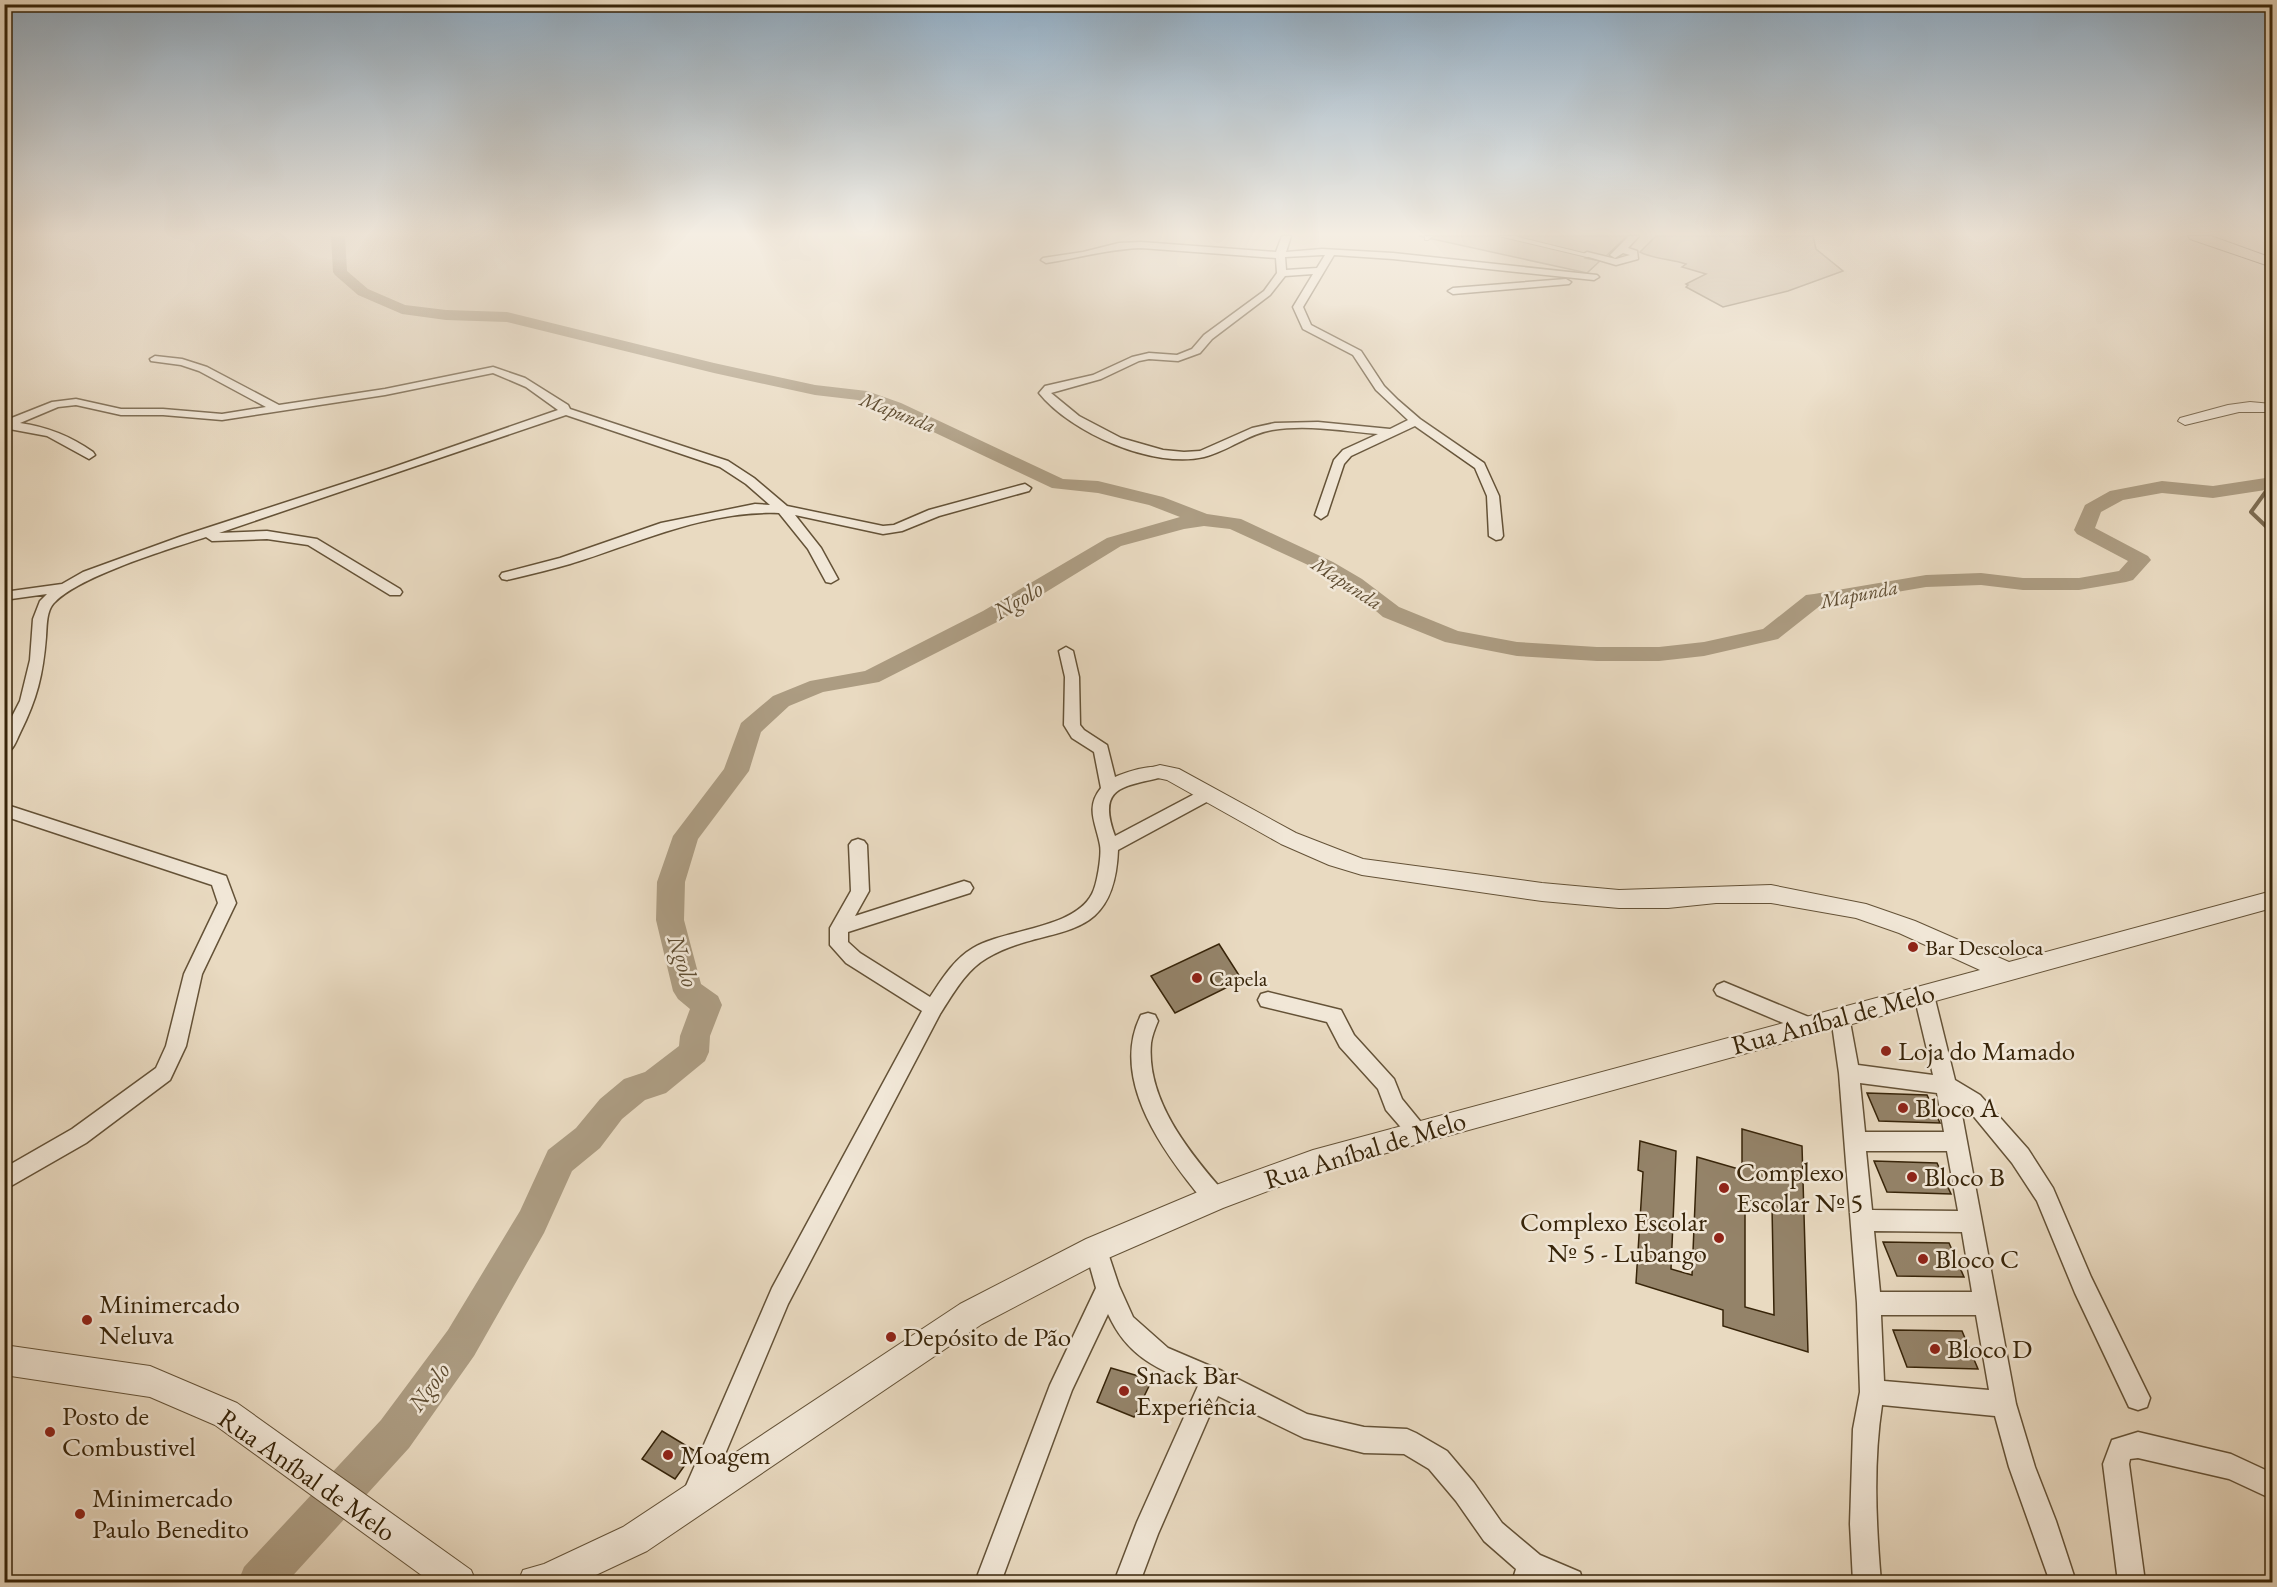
<svg xmlns="http://www.w3.org/2000/svg" width="2277" height="1587" font-family="'EB Garamond',serif">
<style>
.green{fill:#cbbba2;stroke:#817056;stroke-width:1.5}
.lines{fill:none;stroke-linecap:round;stroke-linejoin:round}
.stream{stroke:#7d6c52;stroke-width:4}
.river{fill:#ac9c82;fill-rule:evenodd}
.building{fill:#948369;stroke:#372409;stroke-width:1.5;fill-rule:evenodd}
.pedestrian-casing{stroke:#645237;stroke-width:2}
.minor-casing{stroke:#645237;stroke-width:3}
.tertiary-casing{stroke:#645237;stroke-width:2}
.primary-casing{stroke:#372409;stroke-width:2}
.pedestrian{fill:#f1e7d7;fill-rule:evenodd}
.minor{fill:#f1e7d7;fill-rule:evenodd}
.tertiary{fill:#f1e7d7;fill-rule:evenodd}
.primary{fill:#e9dac1;fill-rule:evenodd}
.poi-dot{fill:#8f2418;stroke:#f1e7d7;stroke-width:2}
.labels{text-anchor:middle;stroke-width:5;stroke-linejoin:round;paint-order:stroke}
.far-water-label{font-size:20px;font-style:italic;fill:#604e33;stroke:#f1e7d7}
.poi-label{font-size:22px;fill:#372409;stroke:#f1e7d7;text-anchor:start}
.water-label{font-size:24px;font-style:italic;fill:#604e33;stroke:#f1e7d7}
.near-street-label{font-size:27px;fill:#372409;stroke:#f1e7d7}
.near-poi-label{font-size:27px;fill:#372409;stroke:#f1e7d7;text-anchor:start}
</style>
<rect width="100%" height="100%" fill="#e9dac1"/>
<filter id="stains"><feTurbulence type="fractalNoise" baseFrequency=".00333" numOctaves="4"/><feColorMatrix values="0 0 0 0 .2 0 0 0 0 .09 0 0 0 0 .02 0 0 0 .5 -.17"/></filter>
<radialGradient id="worn" r=".72"><stop offset=".6" stop-color="#630" stop-opacity="0"/><stop offset="1" stop-color="#630" stop-opacity=".3"/></radialGradient>
<g class="green">
<path d="M1419,236H1627L1606,256L1589,253L1585,258L1600,261L1587,273Z"/>
<path d="M1656,236H1813L1816,249L1843,271L1788,291L1723,307L1686,287L1688,285L1686,284L1706,274L1682,267L1686,264C1671,259 1653,259 1640,252Z"/>
</g>
<g class="lines">
<path class="stream" d="M2272,483L2251,512L2272,532"/>
<path class="river" d="M331,236H345L347,271L368,289L405,305L446,310L507,312L714,363L815,385L867,391L901,403L1063,479L1098,481L1163,497L1207,514L1241,519L1333,562L1362,579L1399,607L1458,631L1517,642L1597,647H1659L1704,642L1763,629L1806,595L1814,594L1926,575L1981,573L2023,578H2079L2119,571L2128,561L2077,534L2074,530L2085,505L2110,491L2162,481L2213,486L2272,477V489L2213,498L2162,493L2123,500L2101,512L2095,528L2148,556L2151,560L2133,580L2126,582L2079,590H2023L1981,585L1926,587L1821,605L1778,639L1704,656L1659,661H1597L1517,656L1445,642L1383,617L1348,587L1319,570L1230,529L1204,526L1184,529L1121,546L999,621L879,682L823,692L789,706L761,732L749,771L698,839L685,882L684,920L701,984L718,996L722,1005L710,1036L709,1052L705,1061L666,1093L645,1100L622,1119L600,1148L572,1171L544,1233L474,1356L409,1448L287,1582H238L244,1567L381,1420L448,1330L520,1211L548,1150L576,1128L600,1099L624,1079L645,1072L679,1046L680,1036L690,1009L678,999L673,991L656,920L657,882L673,836L724,769L741,723L773,696L810,681L865,671L983,611L1107,538L1180,517L1149,505L1098,493L1052,488L889,411L858,400L815,395L714,373L507,322L446,320L402,314L358,295L335,275L333,272Z"/>
</g>
<g class="building">
<path d="M1219,944L1242,980L1175,1013L1151,976Z"/>
<path d="M1867,1093L1927,1095L1940,1123L1879,1121Z"/>
<path d="M1742,1129L1802,1146L1808,1352L1723,1326V1310L1636,1283L1643,1172L1638,1170L1640,1141L1676,1151L1671,1269L1692,1275L1697,1157L1742,1170ZM1745,1199L1772,1206L1774,1315L1745,1307Z"/>
<path d="M1874,1161L1937,1163L1951,1194L1887,1192Z"/>
<path d="M1883,1242L1949,1243L1964,1277L1897,1276Z"/>
<path d="M1893,1330L1962,1331L1978,1369L1907,1367Z"/>
<path d="M1111,1368L1152,1380L1134,1417L1097,1402Z"/>
<path d="M662,1431L695,1451L675,1479L642,1459Z"/>
</g>
<g class="lines">
<g class="pedestrian-casing">
<g id="pedestrian">
<path d="M1425,236H1433L1428,240H1425Z"/>
<path d="M1499,236H1514L1591,255L1587,257Z"/>
</g>
</g>
<g class="minor-casing">
<g id="minor">
<path d="M1282,236H1291L1286,252L1322,249L1393,253L1597,275L1599,277L1594,280L1393,259L1334,255L1303,307L1311,325L1361,351L1384,386L1398,400L1420,419L1484,463L1499,496L1503,536L1501,539L1496,540L1489,536L1487,496L1475,468L1415,426L1351,456L1344,464L1327,515L1321,519L1315,515L1334,460L1343,450L1378,434C1343,431 1307,424 1272,430C1248,434 1228,451 1204,457C1154,469 1071,433 1039,393L1045,386L1093,375L1132,357L1149,353L1177,355L1192,349L1204,335L1264,291L1277,273L1276,258L1141,248C1109,249 1078,258 1046,263L1041,260L1043,258L1083,252L1119,243L1141,242L1276,252ZM1322,255H1325L1317,268L1286,270L1285,257ZM1313,274L1293,307L1303,329L1353,355L1376,390L1408,420L1390,429L1318,422L1275,423L1252,428L1200,451L1184,452L1163,450L1121,438L1079,416L1051,393L1101,379L1139,361L1149,359L1178,361L1200,353L1212,339L1270,295L1285,276Z"/>
<path d="M1629,236H1639L1628,248L1637,251L1638,259L1616,265L1582,255L1587,252L1616,259L1630,255L1623,253L1615,258L1610,255Z"/>
<path d="M1566,279L1571,282L1569,284L1453,294L1448,291L1453,288Z"/>
<path d="M155,356L182,359L207,367L279,405L385,389L493,367L525,378L568,405L570,409L728,461L754,478L787,506L883,526L894,525L929,510L1021,485L1025,484L1031,488L1029,491L939,516L902,531L883,534L795,515L821,548L838,579L831,583L826,582L808,549L779,513C706,510 638,543 570,564C549,570 528,575 507,580L502,579L500,576L502,573L560,558L661,523L755,504L770,505L746,484L720,467L566,415L219,533L267,531L317,539L400,589L402,592L400,595H390L308,545L267,539L212,541L206,537C169,549 80,576 55,602C46,610 47,626 46,637C43,675 37,699 20,733C16,741 13,752 4,754V732L20,701L30,660L33,619L40,601L47,594L4,600V592L62,584L83,572L182,536L388,469L558,410L526,387L493,373L385,395L222,420L163,415H121L76,405L58,407L20,423C48,427 70,436 93,452L95,455L89,459L47,436L4,428V421L52,402L76,399L121,409H163L222,414L266,407L199,371L181,365L151,361L150,359Z"/>
<path d="M1066,647L1073,651L1079,677L1080,725L1084,730L1107,745L1115,777C1130,771 1150,764 1166,768L1168,772L1166,776C1128,787 1095,783 1115,836L1202,790H1214L1216,794L1214,798L1118,850C1114,950 1048,922 987,958C966,970 953,994 940,1014L788,1304L704,1504L695,1508L686,1504L682,1495L772,1288L922,1011L846,963L830,945V928L851,891L849,845L852,841L858,839L864,841L867,845L869,891L855,916L964,881L970,883L973,888L970,893L848,932V942L860,953L930,997C942,979 954,959 973,948C1005,929 1074,929 1092,894C1097,885 1102,855 1100,845C1096,823 1085,808 1101,788L1094,752L1072,738L1064,725L1065,677L1059,651Z"/>
<path d="M4,804L226,876L236,903L202,974L186,1046L170,1080L86,1143L4,1190V1168L72,1129L156,1068L166,1046L184,974L218,903L212,885L4,816Z"/>
<path d="M1724,982L1816,1020L1819,1026L1816,1032L1809,1034L1717,995L1714,990L1717,985Z"/>
<path d="M1924,987L1931,990L1934,995L1955,1080L1980,1095L2028,1149L2053,1188L2091,1277L2150,1398L2147,1407L2138,1410L2129,1407L2075,1293L2037,1201L2012,1163L1966,1107L1960,1104L2016,1404L2035,1467L2056,1521L2076,1582H2050L2009,1467L1995,1416L1882,1405C1873,1463 1876,1524 1881,1582H1853L1850,1524L1853,1429L1860,1392L1857,1303L1839,1073L1831,1017L1834,1011L1841,1009L1848,1011L1858,1065L1933,1075L1914,995L1917,990ZM1860,1083L1937,1093L1944,1132H1865ZM1866,1151H1947L1958,1211L1872,1210ZM1874,1231L1962,1232L1972,1292H1880ZM1881,1315H1976L1989,1390L1884,1381Z"/>
<path d="M1268,992L1341,1010L1354,1035L1394,1079L1402,1099L1429,1132L1425,1139L1418,1141L1411,1139L1386,1110L1378,1089L1340,1047L1327,1022L1261,1006L1258,1000L1261,994Z"/>
<path d="M1148,1013L1155,1015L1158,1021C1155,1028 1152,1036 1151,1043C1146,1099 1188,1151 1223,1191L1226,1198L1223,1205L1215,1208L1207,1205C1167,1157 1108,1081 1141,1015Z"/>
<path d="M1096,1238L1104,1241L1119,1286L1133,1317L1168,1348L1222,1371L1307,1414L1364,1427L1407,1429L1416,1433L1447,1451L1474,1483L1502,1523L1540,1555L1580,1572L1583,1582H1512L1516,1569L1484,1541L1456,1501L1429,1469L1404,1454L1364,1453L1304,1438L1218,1396L1158,1534L1140,1582H1114L1137,1522L1198,1386C1157,1368 1128,1358 1108,1314L1072,1390L1001,1582H975L1050,1385L1096,1288L1085,1249L1088,1241Z"/>
<path d="M2138,1432L2231,1454L2272,1473V1499L2229,1479L2138,1458L2130,1459L2129,1464L2145,1582H2118L2103,1464L2112,1440Z"/>
</g>
</g>
<g class="tertiary-casing">
<g id="tertiary">
<path d="M2250,402L2272,404V412H2239L2185,425L2178,421L2180,418L2228,405Z"/>
<path d="M1160,765L1179,769L1296,833L1363,859L1542,883L1619,890L1771,885L1866,904L1915,921L2009,962L2272,891V908L1418,1144L1313,1174L1223,1208L1106,1259L982,1324L647,1551L581,1582H518L523,1570L544,1564L623,1527L960,1304L1086,1239L1205,1189L1313,1150L1980,970L1899,933L1856,918L1771,903H1716L1668,908H1619L1542,901L1362,875L1329,865L1281,844L1167,780L1153,777L1150,772L1153,767Z"/>
<path d="M4,1345L150,1366L237,1403L471,1570L476,1582H431L215,1425L150,1397L4,1375Z"/>
</g>
</g>
<g class="primary-casing">
<path id="primary" d="M2188,236H2211L2272,258V267L2190,239Z"/>
</g>
<use href="#pedestrian" class="pedestrian"/>
<use href="#minor" class="minor"/>
<use href="#tertiary" class="tertiary"/>
<use href="#primary" class="primary"/>
</g>
<linearGradient id="sky" x2="0" y2="1"><stop stop-color="#90aabf"/><stop offset="0.51" stop-color="#f5eee3"/><stop offset="1" stop-color="#f5eee3" stop-opacity="0"/></linearGradient>
<rect width="2277" height="459" fill="url(#sky)"/>
<g class="poi-dot">
<circle cx="1913" cy="947" r="6"/>
<circle cx="1197" cy="978" r="6"/>
<circle cx="1886" cy="1051" r="6"/>
<circle cx="1903" cy="1108" r="6"/>
<circle cx="1912" cy="1177" r="6"/>
<circle cx="1724" cy="1188" r="6"/>
<circle cx="1719" cy="1238" r="6"/>
<circle cx="1923" cy="1259" r="6"/>
<circle cx="87" cy="1320" r="6"/>
<circle cx="891" cy="1337" r="6"/>
<circle cx="1935" cy="1349" r="6"/>
<circle cx="1124" cy="1391" r="6"/>
<circle cx="50" cy="1432" r="6"/>
<circle cx="668" cy="1455" r="6"/>
<circle cx="80" cy="1514" r="6"/>
</g>
<g class="labels">
<g class="far-water-label">
<text transform="translate(898 412) rotate(21)" y="7">Mapunda</text>
<text transform="translate(1347 583) rotate(33)" y="7">Mapunda</text>
<text transform="translate(1859 594) rotate(-11)" y="7">Mapunda</text>
</g>
<g class="poi-label">
<text x="1925" y="955">Bar Descoloca</text>
<text x="1209" y="986">Capela</text>
</g>
<g class="water-label">
<text transform="translate(1018 600) rotate(-31)" y="8">Ngolo</text>
<text transform="translate(683 961) rotate(72)" y="8">Ngolo</text>
<text transform="translate(429 1387) rotate(-54)" y="8">Ngolo</text>
</g>
<g class="near-street-label">
<text transform="translate(1833 1019) rotate(-15)" y="9">Rua Aníbal de Melo</text>
<text transform="translate(1365 1150) rotate(-17)" y="9">Rua Aníbal de Melo</text>
<text transform="translate(307 1475) rotate(35)" y="9">Rua Aníbal de Melo</text>
</g>
<g class="near-poi-label">
<text x="1898" y="1060">Loja do Mamado</text>
<text x="1915" y="1117">Bloco A</text>
<text x="1736" y="1181">Complexo<tspan x="1736" dy="31">Escolar Nº 5</tspan></text>
<text x="1924" y="1186">Bloco B</text>
<text x="1707" y="1231" text-anchor="end">Complexo Escolar<tspan x="1707" dy="31">Nº 5 - Lubango</tspan></text>
<text x="1935" y="1268">Bloco C</text>
<text x="99" y="1313">Minimercado<tspan x="99" dy="31">Neluva</tspan></text>
<text x="903" y="1346">Depósito de Pão</text>
<text x="1947" y="1358">Bloco D</text>
<text x="1136" y="1384">Snack Bar<tspan x="1136" dy="31">Experiência</tspan></text>
<text x="62" y="1425">Posto de<tspan x="62" dy="31">Combustivel</tspan></text>
<text x="680" y="1464">Moagem</text>
<text x="92" y="1507">Minimercado<tspan x="92" dy="31">Paulo Benedito</tspan></text>
</g>
</g>
<rect width="2277" height="1587" fill="none" stroke="#e9dac1" stroke-width="24"/>
<rect x="6" y="6" width="2265" height="1575" fill="none" stroke="#372409" stroke-width="3"/>
<rect x="12" y="12" width="2253" height="1563" fill="none" stroke="#372409" stroke-width="1.5"/>
<rect width="100%" height="100%" filter="url(#stains)"/>
<rect width="100%" height="100%" fill="url(#worn)"/>
</svg>
